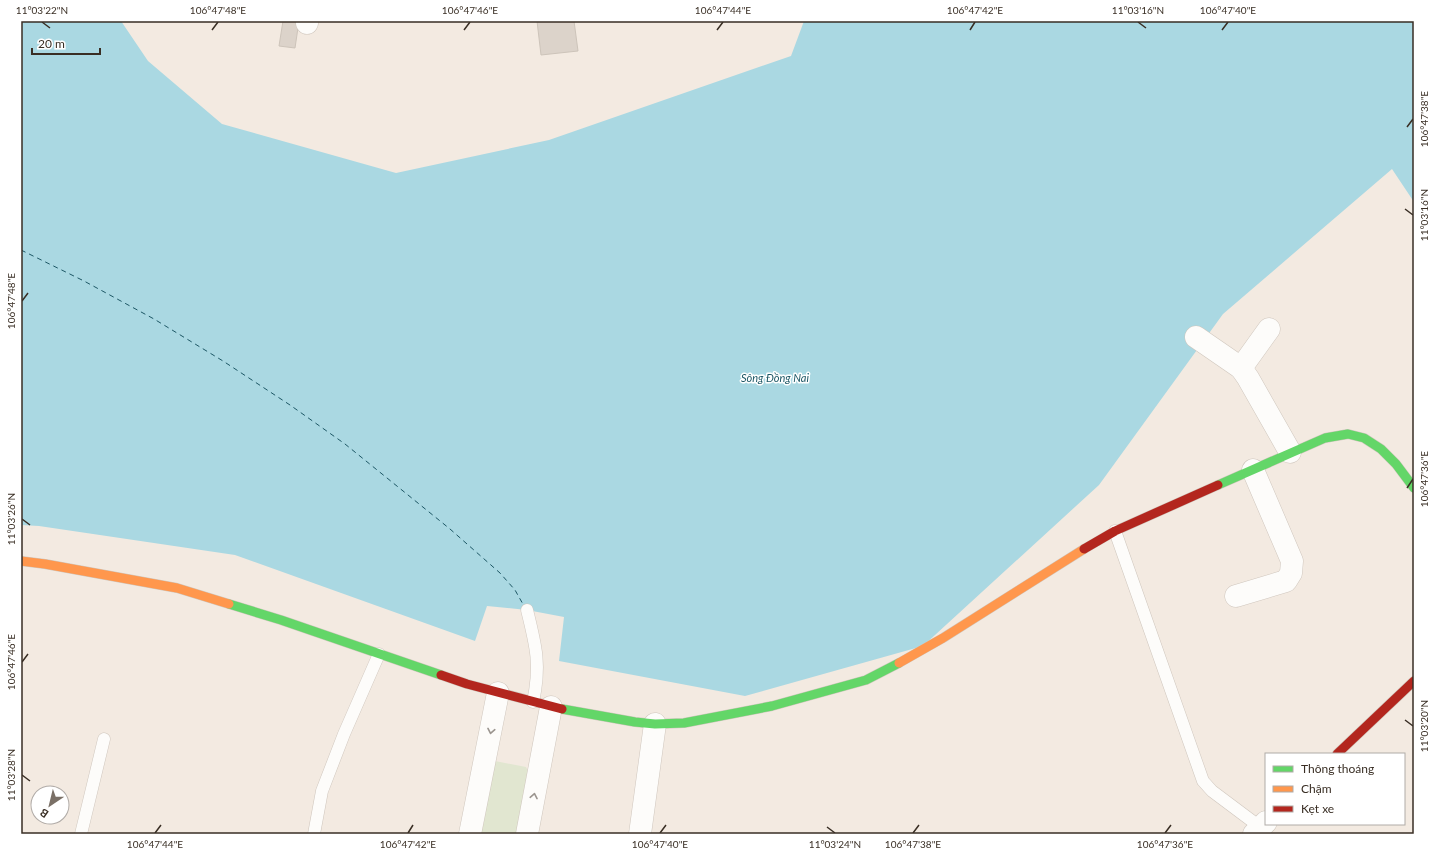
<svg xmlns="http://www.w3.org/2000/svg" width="1435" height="855" font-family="Lato,sans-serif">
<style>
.green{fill:#e1e6d0}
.water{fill:#aad8e2}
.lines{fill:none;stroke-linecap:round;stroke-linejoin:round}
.ferry{stroke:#1d5765;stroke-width:1;stroke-dasharray:5 4;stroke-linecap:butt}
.building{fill:#dcd3ca;stroke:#cdc4ba}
.lane-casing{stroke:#cfc6bd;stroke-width:13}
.street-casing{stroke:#cfc6bd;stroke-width:23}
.fast-casing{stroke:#cfc6bd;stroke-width:10}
.slow-casing{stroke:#cfc6bd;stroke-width:10}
.jam-casing{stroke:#cfc6bd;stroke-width:10}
.lane{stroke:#fdfcfa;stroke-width:12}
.street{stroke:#fdfcfa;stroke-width:22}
.fast{stroke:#63d668;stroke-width:9}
.slow{stroke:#ff974d;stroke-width:9}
.jam{stroke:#b3261e;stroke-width:9}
.oneway{stroke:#9b958f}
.ticks{fill:none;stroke:#392e24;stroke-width:1.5}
.labels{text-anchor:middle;stroke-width:3;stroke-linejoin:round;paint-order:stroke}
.water-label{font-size:11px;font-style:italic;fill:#1d5765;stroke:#fff}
.neatline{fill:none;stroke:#392e24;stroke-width:1.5}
.ticks-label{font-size:10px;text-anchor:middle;fill:#392e24}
</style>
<rect width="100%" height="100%" fill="#f3eae1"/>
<path class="green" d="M495,761L526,767L529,773L517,834H477Z"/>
<path class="water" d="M21,21H121L148,61L222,124L396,173L549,140L791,56L804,21H1414V202L1392,169L1223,314L1099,485L923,646L745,696L559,661L564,617L527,610L487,606L475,641L235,555L39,526L21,525Z"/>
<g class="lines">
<path class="ferry" d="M21,250L84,281L154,319L223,361L290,405L345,444L450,529L500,573L515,590L524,606"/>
</g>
<g class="building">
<path d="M283,21H299L295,48L279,46Z"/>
<path d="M537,21H574L578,51L541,55Z"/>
</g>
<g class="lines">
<g class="lane-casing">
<g id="lane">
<path d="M1115,531L1203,781L1212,791L1260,827"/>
<path d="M527,610C536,646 541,665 533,702"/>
<path d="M81,834L104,739"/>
<path d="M314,834L322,791L344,734L379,654"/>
</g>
</g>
<g class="street-casing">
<g id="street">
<path d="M307,21V23"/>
<path d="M1196,337L1241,368L1248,378L1290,452"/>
<path d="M1241,368L1269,329"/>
<path d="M1236,596L1286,581L1291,573L1292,561L1253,470"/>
<path d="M470,834L498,693"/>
<path d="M527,834L551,707"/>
<path d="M640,834L655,724"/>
<path d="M1254,834L1266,822"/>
</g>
</g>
<g class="fast-casing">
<g id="fast">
<path d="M1218,485L1325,438L1348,434L1364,438L1381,449L1396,464L1414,488"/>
<path d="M229,604L281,620L441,675"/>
<path d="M562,709L635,722L655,724L684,723L772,706L866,680L899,663"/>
</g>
</g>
<g class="slow-casing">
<g id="slow">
<path d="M21,561L45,564L177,588L229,604"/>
<path d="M899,663L943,638L1084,549"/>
</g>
</g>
<g class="jam-casing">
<g id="jam">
<path d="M1084,549L1115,531L1218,485"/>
<path d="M441,675L467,684L562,709"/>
<path d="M1337,754L1414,681"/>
</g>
</g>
<use href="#lane" class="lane"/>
<use href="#street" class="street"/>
<use href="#fast" class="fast"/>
<use href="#slow" class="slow"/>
<use href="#jam" class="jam"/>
</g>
<defs><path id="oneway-chevron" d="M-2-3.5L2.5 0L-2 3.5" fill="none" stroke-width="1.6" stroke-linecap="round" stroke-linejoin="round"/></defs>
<g class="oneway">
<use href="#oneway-chevron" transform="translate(491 731) rotate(101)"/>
<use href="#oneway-chevron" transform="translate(534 796) rotate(-79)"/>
</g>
<path class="ticks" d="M42,22L50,28M1138,22L1146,28M212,30L218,22M464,30L470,22M717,30L723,22M970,30L975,22M1222,30L1228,22M1407,127L1413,119M1405,209L1413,215M22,301L28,293M1407,488L1413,479M22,519L30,525M22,662L28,654M1405,720L1413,726M22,775L30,781M827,827L835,833M155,833L161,825M408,833L413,825M660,833L666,825M913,833L919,825M1165,833L1171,825"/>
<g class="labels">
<g class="water-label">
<text x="775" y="382">Sông Đồng Nai</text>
</g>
</g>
<rect width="1435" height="855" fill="none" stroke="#ffffff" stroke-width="44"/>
<rect x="1265" y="753" width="140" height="72" fill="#ffffff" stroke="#b0aba7"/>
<rect x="1273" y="766" width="20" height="6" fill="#63d668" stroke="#b0aba7"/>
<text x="1301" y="773" font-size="12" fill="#392e24">Thông thoáng</text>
<rect x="1273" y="786" width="20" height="6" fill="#ff974d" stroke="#b0aba7"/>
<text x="1301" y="793" font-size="12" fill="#392e24">Chậm</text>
<rect x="1273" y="806" width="20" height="6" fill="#b3261e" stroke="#b0aba7"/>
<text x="1301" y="813" font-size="12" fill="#392e24">Kẹt xe</text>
<g transform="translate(50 805) rotate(215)"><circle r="19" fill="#ffffff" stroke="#b0aba7"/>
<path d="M0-3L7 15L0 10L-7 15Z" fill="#7a7066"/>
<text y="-6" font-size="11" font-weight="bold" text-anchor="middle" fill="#392e24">B</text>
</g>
<path d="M32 48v6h68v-6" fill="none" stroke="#392e24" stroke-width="2"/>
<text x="38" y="48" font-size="12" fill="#392e24" stroke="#ffffff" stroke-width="3" paint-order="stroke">20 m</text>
<rect x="22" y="22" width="1391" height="811" class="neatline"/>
<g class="ticks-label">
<text x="42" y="14">11°03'22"N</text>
<text x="218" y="14">106°47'48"E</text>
<text x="470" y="14">106°47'46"E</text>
<text x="723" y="14">106°47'44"E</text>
<text x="975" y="14">106°47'42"E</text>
<text x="1138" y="14">11°03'16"N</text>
<text x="1228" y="14">106°47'40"E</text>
<text transform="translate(1424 119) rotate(-90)" y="4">106°47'38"E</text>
<text transform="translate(1424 215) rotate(-90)" y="4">11°03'16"N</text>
<text transform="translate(11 301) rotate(-90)" y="4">106°47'48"E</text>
<text transform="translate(1424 479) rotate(-90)" y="4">106°47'36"E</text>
<text transform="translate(11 519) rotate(-90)" y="4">11°03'26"N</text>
<text transform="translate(11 662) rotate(-90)" y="4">106°47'46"E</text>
<text transform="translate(1424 726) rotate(-90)" y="4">11°03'20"N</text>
<text transform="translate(11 775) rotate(-90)" y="4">11°03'28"N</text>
<text x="155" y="848">106°47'44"E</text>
<text x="408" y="848">106°47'42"E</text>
<text x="660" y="848">106°47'40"E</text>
<text x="835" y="848">11°03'24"N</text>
<text x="913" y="848">106°47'38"E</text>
<text x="1165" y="848">106°47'36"E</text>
</g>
</svg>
